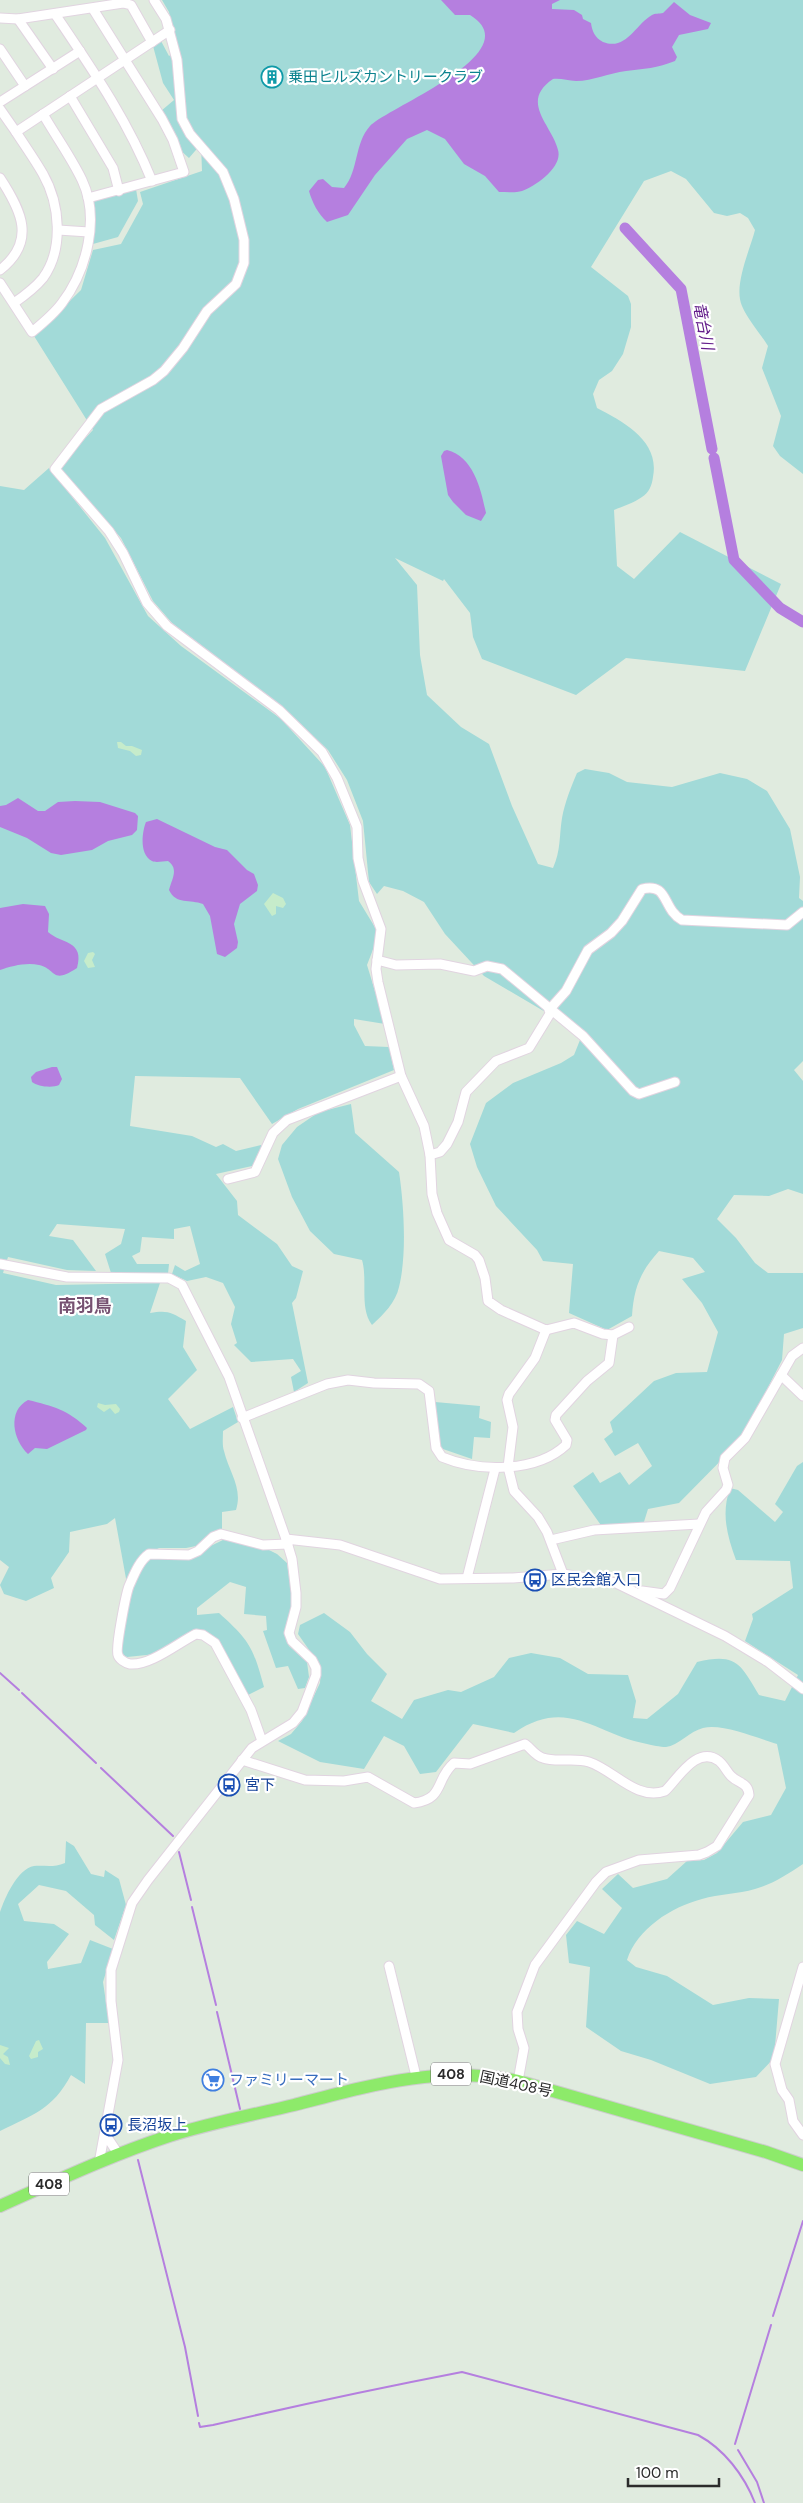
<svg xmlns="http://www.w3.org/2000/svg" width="803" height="2503" font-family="'DM Sans','Noto Sans JP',sans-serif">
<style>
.green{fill:#a2dad8}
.sand{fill:#c6eccb}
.water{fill:#b57fdf}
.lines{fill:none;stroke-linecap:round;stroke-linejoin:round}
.stream{stroke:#b57fdf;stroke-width:2}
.river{stroke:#b57fdf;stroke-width:11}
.minor-casing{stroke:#e1d4e0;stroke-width:11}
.highway-casing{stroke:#ccc;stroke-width:14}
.minor{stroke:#fff;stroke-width:9}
.highway{stroke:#8dea6a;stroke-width:12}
.labels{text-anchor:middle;stroke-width:4.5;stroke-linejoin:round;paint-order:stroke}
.shield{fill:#fff;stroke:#6b6b6b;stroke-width:1}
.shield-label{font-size:14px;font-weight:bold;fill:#2b2b2b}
.culture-label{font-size:15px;fill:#0d838f;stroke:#fff;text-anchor:start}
.transit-label{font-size:15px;fill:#164399;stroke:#fff;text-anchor:start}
.shop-label{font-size:15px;fill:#366cbe;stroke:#fff;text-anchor:start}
.street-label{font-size:15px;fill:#2b2b2b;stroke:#fff}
.water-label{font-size:16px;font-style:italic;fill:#641e8b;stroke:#fff}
.quarter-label{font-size:18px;font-weight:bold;fill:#765171;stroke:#fff}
</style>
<rect width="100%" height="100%" fill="#e0ebdf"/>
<g class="green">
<path d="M162,0H803V474L780,456L773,446L781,416L762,368L768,346C760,333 748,320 742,306C733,286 750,250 755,230L748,218L740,213L727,216L714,213L686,179L671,171L644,181L591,267L628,296L631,304V327L623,354L612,371L599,380L593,394L597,408C624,422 660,441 653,477C652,485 649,493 642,497C634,503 623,506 614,510L617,566L634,579L680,532L781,584L745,671L626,658L576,695L482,659L473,637L470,613L444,579L443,581L395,558L417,585L420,655L427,695L461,727L489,744L512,806L538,864L553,868C561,850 559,837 562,818C565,802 571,787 577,773L585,769L609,773L627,782L672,787L720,773L747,779L767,791L790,829L800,877L799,898L803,901V1061L794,1070L803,1081V1194L788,1189L769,1196L734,1195L717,1219L736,1238L755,1263L768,1273H803V1328L784,1334L782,1360L741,1440L679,1503L648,1509L643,1525L603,1528L573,1486L593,1472L600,1483L620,1472L629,1485L652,1466L638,1443L615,1456L604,1439L613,1432L610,1422L654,1381L676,1373L707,1372L718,1332L702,1303L682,1279L705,1272L693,1258L659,1251C640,1272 634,1288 632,1316L607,1330L569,1313L573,1264L543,1261L537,1250L496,1206L477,1167L470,1144L486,1103L513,1083L561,1063L574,1055L580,1040L570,1022L547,1013L484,976L445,934L424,902L403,891L384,886L377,894L369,882L363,821L347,780L328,750L285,709L172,623L153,601L121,538L60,469L63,462L93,430L34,336L81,290L93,250L121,244L143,204L140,192L202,171L201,144L189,158L179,149L161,111L174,100L163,83L153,46L161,41L169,56L176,51L169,12Z"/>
<path d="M136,189L138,201L118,237L93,244L92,200Z"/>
<path d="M49,468L105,538L148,616L181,646L281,719L325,767L350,825L359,901L376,929L377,939L367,965L385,1024L354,1019V1025L365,1046L389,1047L394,1070L298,1109L272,1124L240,1078L135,1076L130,1126L192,1136L216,1147L223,1144L236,1151L261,1145L262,1153L252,1166L216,1174L237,1201L238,1215L277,1244L292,1266L303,1271L296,1298L292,1303L308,1383L294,1392L291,1377L301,1371L293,1359L251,1362L234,1345L237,1343L231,1324L235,1307L223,1283L206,1277L187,1281L172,1274L175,1265L185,1271L200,1264L190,1226L174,1229V1239L142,1237L140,1252L132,1256L137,1264H169L168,1274L111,1273L105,1254L121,1244L125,1229L57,1224L49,1236L73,1240L96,1271L67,1270L8,1257L3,1273L56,1285L160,1283L150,1313C167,1310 171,1312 186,1321L183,1347L197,1370L168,1399L190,1429L233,1407L238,1422L223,1431C223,1437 222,1445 224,1451C229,1472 243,1488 236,1510L222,1512V1529L201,1545L186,1548H159L147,1554L127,1584L115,1518L107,1524L70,1532L69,1552L51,1578L54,1588L26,1601L4,1594L0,1585L9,1567L0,1560V486L24,490Z"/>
<path d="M351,1104L355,1133L399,1172C404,1205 407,1255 399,1287C396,1302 383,1315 372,1325C359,1308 368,1280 362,1260L334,1254L310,1231L292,1197L278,1159L282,1145L297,1127L319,1112Z"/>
<path d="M435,1402L480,1406L479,1418L491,1422L490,1438L474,1437L472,1459L440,1448Z"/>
<path d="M803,1462V1864C788,1874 773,1884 755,1889C738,1894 719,1894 702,1899C671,1907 637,1929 627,1960L636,1967L667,1976L713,2005L749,1998L779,1999L774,2058L756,2077L710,2084L651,2060L621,2051L586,2027L590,1967L569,1963L566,1935L577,1921L604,1934L622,1908L602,1889L618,1874L633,1888L667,1879L687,1861L704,1860L717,1853L743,1822L771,1815L786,1788L777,1744C757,1738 722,1723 703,1728C690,1731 678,1746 666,1747C660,1747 652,1745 647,1744C596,1735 568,1696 514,1733L473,1724L436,1772L420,1774L404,1746L384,1736L364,1769L320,1762L278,1741L291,1734L302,1721L320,1683L321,1667L298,1634L300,1625L324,1613L350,1632L367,1654L387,1674L371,1701L402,1719L414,1700L448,1690L461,1692L494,1677L509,1658L531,1653L560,1658L588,1674L628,1675L636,1701L633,1718L647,1719L678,1694L697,1662C736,1653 740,1663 759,1695L785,1701L798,1675L745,1641L753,1619L752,1614L793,1588L790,1561L736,1560C727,1535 721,1514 730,1488L738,1490L775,1522L783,1512L775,1504L797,1466Z"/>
<path d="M225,1539L263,1547L277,1554L287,1563L293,1603L286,1636L289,1646L307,1662L309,1677L305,1688L298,1689L288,1666L276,1668L263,1631L267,1630L266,1616L244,1614L246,1587L230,1582L197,1608V1615L219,1613C250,1641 253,1647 264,1687L248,1695L218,1640L202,1630L189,1632L156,1654L127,1657L122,1654L121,1645L132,1588L145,1560L152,1558H186Z"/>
<path d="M66,1841L74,1846L91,1874L104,1877L105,1870L119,1879L126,1905L114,1940L95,1925L94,1915L66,1891L39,1885L18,1904L24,1921L54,1924L69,1934L47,1962L48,1969L81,1963L90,1940L113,1949L103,1982L109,2023H86L85,2084L71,2075C52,2110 34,2114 0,2131V1912C5,1898 17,1869 34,1866C45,1865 53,1868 65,1863Z"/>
</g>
<g class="sand">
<path d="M117,742H121L126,746H132L142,750L141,755L136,756L130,751L118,748Z"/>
<path d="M273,893L283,898L286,904L283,908L276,906V914L272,916L264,904Z"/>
<path d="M93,952L95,954L92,960L95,967L88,968L84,961L88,953Z"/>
<path d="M98,1403L105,1405L116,1404L120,1409L119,1412L115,1414L110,1408L104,1412L97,1407Z"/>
<path d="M39,2040L43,2049L38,2052V2057L31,2059L29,2056L36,2041Z"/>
<path d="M0,2045L9,2048L3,2054L8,2057L10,2065L5,2064L0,2058Z"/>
</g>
<g class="water">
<path d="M441,0H560L552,4V9L574,10L582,15L583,19L591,23C592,31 595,38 603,42C626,51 635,25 652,15C655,13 659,14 663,13L674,2L690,15L711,23L708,29L679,35L672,47L677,57L675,61C658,68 643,69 626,71C609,73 593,81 576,81C568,81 561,78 553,79C519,102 552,125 558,150C563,167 536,186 522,191C516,193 507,192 499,192L485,176L464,164L445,139L427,130L407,139L375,175L348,215L327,222C318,214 312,202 309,191L318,180L323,179L332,187L344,188C359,170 354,144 370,126C388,107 531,52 470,15H455Z"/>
<path d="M447,450C474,457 481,490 486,513L481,521L466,515L453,502L448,495L441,456L444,451Z"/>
<path d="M18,798L38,811H45L58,802L75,801L100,802L135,813L138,816L137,830L132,835L108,841L92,850L61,855L51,853L27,838L0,827V806L6,805Z"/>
<path d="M157,819L215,847L227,850L247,870L254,874L258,885L257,891L240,904L234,924L238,942L237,948L225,957L217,954L210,916L203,904C190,899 176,905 169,890C172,878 179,869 168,861C163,861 156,863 152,861C139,855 142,832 146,822Z"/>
<path d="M23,904L45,906L49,914L48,932C61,944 85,940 77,968C51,985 57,969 39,965C27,962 11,966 0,970V908Z"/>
<path d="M52,1067H57L62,1079L59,1085C53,1088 38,1087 32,1082L31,1077L36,1072Z"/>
<path d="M28,1400C53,1406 68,1410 87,1428L86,1430L47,1449L35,1448L28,1454C13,1440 7,1411 28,1400Z"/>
</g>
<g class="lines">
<g class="stream">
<path d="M0,1673L19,1690"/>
<path d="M22,1693L96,1763"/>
<path d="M101,1768L173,1836"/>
<path d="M179,1852L191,1900"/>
<path d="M192,1907L216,2005"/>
<path d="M217,2012L240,2109"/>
<path d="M138,2160L185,2347L198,2416"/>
<path d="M773,2316L803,2221"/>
<path d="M199,2423L200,2427L213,2425C295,2406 379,2388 462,2372L698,2435C724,2449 744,2475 755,2503"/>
<path d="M735,2444L771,2325"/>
<path d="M738,2450L757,2482L764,2503"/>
</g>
<g class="river">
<path d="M625,228L681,289L712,449"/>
<path d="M714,458L734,560L780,608L803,622"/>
</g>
<g class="minor-casing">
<g id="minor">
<path d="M154,0L166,19L177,60L182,119L190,134L223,172L234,199L244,240V263L236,284L207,311L183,348L164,371L153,380L101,409L55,469L109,531L123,553L147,603L167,626L279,710L322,752L337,778L357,827L358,858L363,881L381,929L376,969L378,982L401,1076L424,1126L430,1155L432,1194L437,1213L449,1240L475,1255L479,1260L485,1278L488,1301L501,1310L546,1330L574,1323L603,1334L613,1335"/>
<path d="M55,14C92,69 127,119 152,181"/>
<path d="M0,18L18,19L123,3L131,5L152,42"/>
<path d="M18,19L53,69"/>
<path d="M0,49L25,86"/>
<path d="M70,96L113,168L119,191"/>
<path d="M0,102L80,51"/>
<path d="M0,109L16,132L170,30"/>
<path d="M0,178C21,210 37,241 0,270"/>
<path d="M88,198L184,172L173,140L162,119L93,9"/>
<path d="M58,230L89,232"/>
<path d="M0,283L32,332C43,323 54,314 62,303C87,270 100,218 82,180C71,157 55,135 43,114"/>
<path d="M14,303C24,296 35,288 43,278C64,249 60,204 43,174C35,160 25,146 16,132"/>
<path d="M377,960L396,965L440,964L474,971L487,966L502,969L583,1036L633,1091L639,1094L675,1082"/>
<path d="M549,1010L566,991L588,950L611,933L622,921L642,889C669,882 662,909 682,920L787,925L803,912"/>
<path d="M430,1155L440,1152L447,1144L458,1122L466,1092L496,1061L529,1048L551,1012"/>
<path d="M228,1179L255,1172L273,1133L287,1120L401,1076"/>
<path d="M0,1264L67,1277L169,1278L182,1285L229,1377L286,1539L292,1559L296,1593V1607L289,1633L292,1641L312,1660L316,1668V1675L302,1712L293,1723L252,1748L148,1880L132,1903L111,1970V2001L118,2060L99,2163"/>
<path d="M546,1330L535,1358L509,1394L507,1400L513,1427L508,1467L514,1491L538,1517L547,1532L563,1574"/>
<path d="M781,1375L803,1396"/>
<path d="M242,1418L327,1384L348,1380L374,1383L419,1384L429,1391L436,1448L442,1457C478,1472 536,1473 566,1445L567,1440L555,1420L556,1415L587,1381L609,1363L613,1335L629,1327"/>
<path d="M286,1539L340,1545L440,1579L513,1578L563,1574L616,1583L725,1636L768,1662L803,1689"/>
<path d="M551,1540L594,1530L699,1524"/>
<path d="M467,1578L495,1469"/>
<path d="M642,1591L664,1594L670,1588L706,1512L726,1490L728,1485L723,1468L725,1458L745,1438L792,1356L803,1348"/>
<path d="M262,1741L251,1710L215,1643L203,1635L196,1634C178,1643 150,1666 130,1664C125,1663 119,1659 118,1655C115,1649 126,1594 129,1586C134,1575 139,1561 149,1554L189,1555L198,1551L213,1537L221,1534L263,1545L288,1544"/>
<path d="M242,1760L305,1780L344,1781L368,1777L414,1803C445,1799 435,1779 454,1763L470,1764L525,1744C531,1748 535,1756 543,1758C557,1763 574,1757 589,1762C614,1770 636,1801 665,1791C677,1780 697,1744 719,1761C724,1765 727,1772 731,1776C739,1784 748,1782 749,1795L717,1846L707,1852L699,1855L639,1860L606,1872L596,1882L535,1965L517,2012L518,2029L524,2048L518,2081"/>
<path d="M389,1966L416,2076"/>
<path d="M803,1967L775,2064L782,2090L789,2100L793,2121L803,2135"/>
<path d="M105,2134L119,2155"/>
</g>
</g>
<g class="highway-casing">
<path id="highway" d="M0,2206C56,2181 111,2155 169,2136C210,2123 252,2115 294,2105C371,2085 439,2065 518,2081L766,2152L803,2165"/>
</g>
<use href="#minor" class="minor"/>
<use href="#highway" class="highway"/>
</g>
<defs>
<g id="building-ring" transform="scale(1.125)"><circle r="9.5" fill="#fff" stroke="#0f9aa8" stroke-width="1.5"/><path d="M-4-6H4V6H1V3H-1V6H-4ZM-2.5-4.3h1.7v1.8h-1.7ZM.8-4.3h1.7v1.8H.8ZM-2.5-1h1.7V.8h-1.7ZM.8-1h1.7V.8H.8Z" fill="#0f9aa8"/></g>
<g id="bus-ring" transform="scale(1.125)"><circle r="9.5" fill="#fff" stroke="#1a4fb4" stroke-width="1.5"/><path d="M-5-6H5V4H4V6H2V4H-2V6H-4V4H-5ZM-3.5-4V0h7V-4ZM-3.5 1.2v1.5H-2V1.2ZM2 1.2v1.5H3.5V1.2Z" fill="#1a4fb4"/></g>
<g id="supermarket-ring" transform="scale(1.125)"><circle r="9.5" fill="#fff" stroke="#3f7fe0" stroke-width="1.5"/><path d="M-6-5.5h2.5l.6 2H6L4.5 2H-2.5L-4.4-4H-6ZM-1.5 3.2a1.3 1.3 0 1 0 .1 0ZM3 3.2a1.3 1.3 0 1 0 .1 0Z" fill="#3f7fe0"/></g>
</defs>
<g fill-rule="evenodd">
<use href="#building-ring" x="272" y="77"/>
<use href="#bus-ring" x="535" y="1580"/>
<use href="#bus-ring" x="229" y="1785"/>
<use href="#supermarket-ring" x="213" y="2080"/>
<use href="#bus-ring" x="111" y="2125"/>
</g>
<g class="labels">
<g class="shield">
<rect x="431" y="2062.5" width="40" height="23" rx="4"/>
<rect x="29" y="2172.5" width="40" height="23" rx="4"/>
</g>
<g class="shield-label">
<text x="451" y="2079">408</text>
<text x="49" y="2189">408</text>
</g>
<g class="culture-label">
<text x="288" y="82">乗田ヒルズカントリークラブ</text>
</g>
<g class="transit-label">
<text x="551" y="1585">区民会館入口</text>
<text x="245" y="1790">宮下</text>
<text x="127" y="2130">長沼坂上</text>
</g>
<g class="shop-label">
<text x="229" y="2085">ファミリーマート</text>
</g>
<g class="street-label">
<text transform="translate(516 2084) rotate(12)" y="5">国道408号</text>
</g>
<g class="water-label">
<text transform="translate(704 326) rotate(79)" y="6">竜台川</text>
</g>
<g class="quarter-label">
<text x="85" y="1312">南羽鳥</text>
</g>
</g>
<path d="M628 2478v8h91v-8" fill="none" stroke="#2b2b2b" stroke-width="2.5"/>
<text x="636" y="2478" font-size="15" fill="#2b2b2b" stroke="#ffffff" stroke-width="4" paint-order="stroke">100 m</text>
</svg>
